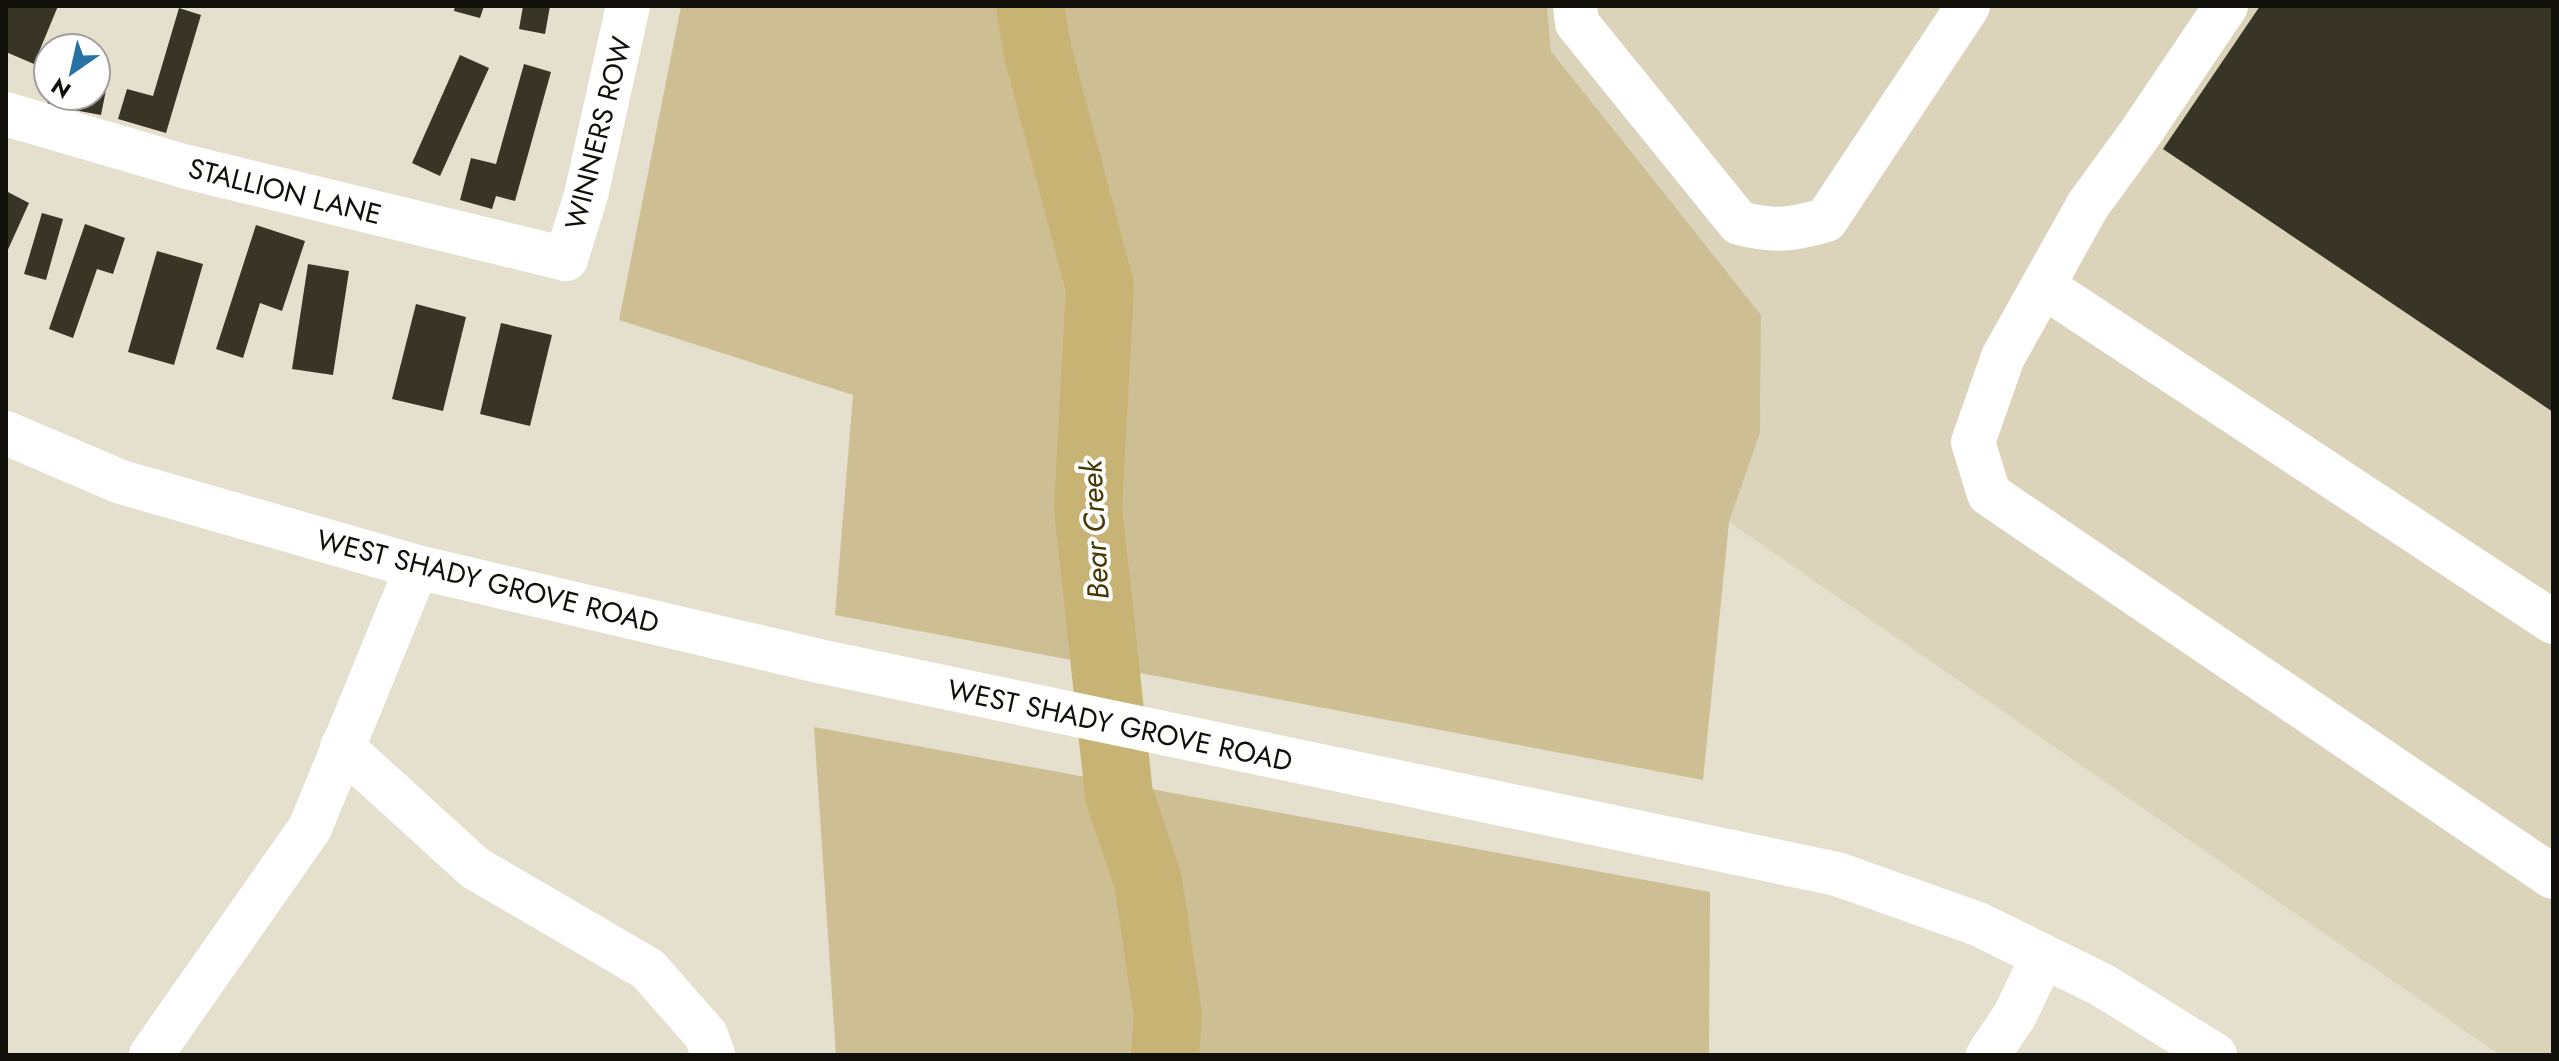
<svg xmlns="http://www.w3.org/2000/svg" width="2559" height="1061" font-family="Jost,sans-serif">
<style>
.built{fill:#dbd3ba}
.green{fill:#cdbf93}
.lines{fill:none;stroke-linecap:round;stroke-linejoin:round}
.river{stroke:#c7b374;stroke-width:68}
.building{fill:#383426}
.minor{stroke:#fff;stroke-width:44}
.major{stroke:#fff;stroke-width:44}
.labels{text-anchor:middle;stroke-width:8;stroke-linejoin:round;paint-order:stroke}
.street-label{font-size:28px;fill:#110f09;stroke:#fff}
.water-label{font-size:30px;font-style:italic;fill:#463802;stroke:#fff}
</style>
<rect width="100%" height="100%" fill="#e5dfce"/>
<path class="built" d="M1547,6H2553V1055H2500L1729,522L1760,433L1761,315L1551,51Z"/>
<g class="green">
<path d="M681,6H1547L1551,51L1761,315L1760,433L1729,522L1703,780L835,615L853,395L619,320Z"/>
<path d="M814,727L1710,892L1709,1055H836Z"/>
</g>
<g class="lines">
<path class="river" d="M1030,6L1038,53L1100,287L1088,508L1119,795L1148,881L1168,1015L1165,1055"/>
</g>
<g class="building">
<path d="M6,6H58L34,64L6,52Z"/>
<path d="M455,6H484L480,18L454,11Z"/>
<path d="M523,6H550L545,34L519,29Z"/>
<path d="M2260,6H2553V412L2163,149Z"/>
<path d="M179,8L201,15L166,133L118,119L127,89L153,96Z"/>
<path d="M460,55L489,68L440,176L412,163Z"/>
<path d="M524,64L551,72L515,201L496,196L492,209L460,200L471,158L496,164Z"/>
<path d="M96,78L108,80L101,115L47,105L49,96H96Z"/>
<path d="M6,191L29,203L6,254Z"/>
<path d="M42,213L63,219L46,280L24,274Z"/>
<path d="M85,224L125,238L113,274L97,269L73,338L49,329Z"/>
<path d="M256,225L305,241L282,311L260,303L243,358L216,349Z"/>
<path d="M157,251L203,264L174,365L128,352Z"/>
<path d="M308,264L349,271L333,375L292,369Z"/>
<path d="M416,304L466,317L443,411L392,399Z"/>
<path d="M501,323L552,335L530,426L480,414Z"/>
</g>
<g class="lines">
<g class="minor">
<path d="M1575,6L1577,23L1739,223C1774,232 1791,230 1826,220L1968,6"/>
<path d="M2226,6L2139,135L2088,205L2003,357L1973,442L1989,494L2553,877"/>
<path d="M6,114L187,167L566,259L586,195L628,6"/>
<path d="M2043,286L2553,622"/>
<path d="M342,747L475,868L648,969L706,1035L713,1055"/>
<path d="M151,1055L310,828L417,567"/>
<path d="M1988,1055L2015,1015L2043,956"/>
</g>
<path class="major" d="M6,433L121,482L417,567L819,661L1837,874L1978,924L2102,985L2215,1055"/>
</g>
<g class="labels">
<g class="street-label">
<text transform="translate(598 133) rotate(-76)" y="10">WINNERS ROW</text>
<text transform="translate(285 191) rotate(14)" y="10">STALLION LANE</text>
<text transform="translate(488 581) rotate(14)" y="10">WEST SHADY GROVE ROAD</text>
<text transform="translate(1120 725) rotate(12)" y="10">WEST SHADY GROVE ROAD</text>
</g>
<g class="water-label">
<text transform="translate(1095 530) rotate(-93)" y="10">Bear Creek</text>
</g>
</g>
<rect width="2559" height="1061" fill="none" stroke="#110f09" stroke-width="16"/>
<g transform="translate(72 72) rotate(214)"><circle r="38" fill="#ffffff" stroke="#a09f9d" stroke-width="2"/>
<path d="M0-6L14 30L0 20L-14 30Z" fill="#2672a5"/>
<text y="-12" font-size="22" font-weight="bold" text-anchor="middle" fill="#110f09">N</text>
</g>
</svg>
